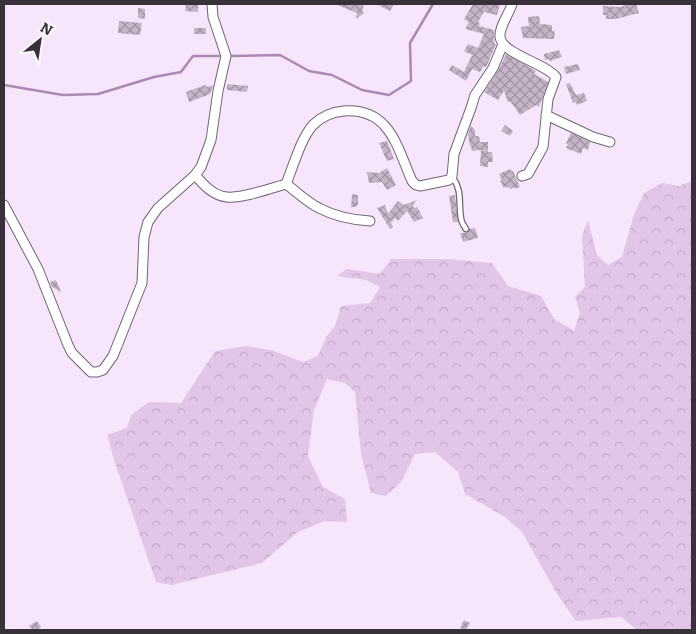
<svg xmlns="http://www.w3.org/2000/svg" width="696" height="634" font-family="Literata,serif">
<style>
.forest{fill:url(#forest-crowns)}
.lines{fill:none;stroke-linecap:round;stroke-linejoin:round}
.stream{stroke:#ab89b2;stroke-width:2.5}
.building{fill:url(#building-cross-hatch)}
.service-casing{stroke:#726375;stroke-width:7}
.minor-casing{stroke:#726375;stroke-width:11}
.service{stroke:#fff;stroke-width:4.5}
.minor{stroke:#fff;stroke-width:9}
</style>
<defs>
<pattern id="forest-crowns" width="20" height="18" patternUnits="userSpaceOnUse" patternTransform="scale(1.25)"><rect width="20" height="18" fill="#e2c6e8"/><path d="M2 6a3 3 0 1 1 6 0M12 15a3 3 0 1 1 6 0" fill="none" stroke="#c3abc8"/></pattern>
<pattern id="building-cross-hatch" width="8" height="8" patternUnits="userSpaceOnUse" patternTransform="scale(1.25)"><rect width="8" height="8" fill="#c5b4c8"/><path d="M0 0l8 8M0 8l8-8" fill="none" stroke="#a193a3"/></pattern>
</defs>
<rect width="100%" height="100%" fill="#f7e6fb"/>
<path class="forest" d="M692,181V630H637L621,617L576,621L557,594L522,532L505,517L465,494L458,472L435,452L415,454L401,482L386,496L371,493L361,454L355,392L345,383L327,379L314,410L308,456L323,487L345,499L347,522L325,521L298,532L262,563L171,585L156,582L114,460L107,435L127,428L131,415L149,402L181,403L215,351L247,346L271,350L303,362L318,356L326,337L335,326L341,306L370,303L380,287L366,280L337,276L347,269L380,274L391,259H447L492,263L508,286L541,296L554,319L574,331L580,313L575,297L585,287L582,235L588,220L597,255L608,265L622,257L633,217L644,193L662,183L679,186Z"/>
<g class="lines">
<g class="stream">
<path d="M232,56L280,55L309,71L332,75L362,90L389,95L411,81L410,43L433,4"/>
<path d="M4,85L63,95L98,94L154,77L181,72L193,56H219"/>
</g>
</g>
<g class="building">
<path d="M186,4H198V12L185,11Z"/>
<path d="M335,4H364L362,11L364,13L356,19L357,13Z"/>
<path d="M376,4H394L390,11Z"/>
<path d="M473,4H500L497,15L484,12L478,22L480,23L479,26L494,30V44H496L487,65L486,67L483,66L480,72L472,69L466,81L449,70L452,65L464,72L472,55L464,51L468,44L478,48L484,34L465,29L469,22L464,19Z"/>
<path d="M630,4H636L639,13L616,19H606V15H603V6L620,7Z"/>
<path d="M138,8L145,9V19L138,18Z"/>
<path d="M539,16L540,24L552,25V31H555L554,39L523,38L521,27L529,26L528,17Z"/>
<path d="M119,21L142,23L140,35L118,33Z"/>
<rect x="194" y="28" width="12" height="6"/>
<path d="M559,50L562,57L550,61L549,59L545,60L544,54Z"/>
<path d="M506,54L536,71L534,74L548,82L539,107L536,105L520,115L510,101L508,102L504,91L498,100L484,92L498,71Z"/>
<path d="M578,64L580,70L566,74L564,67Z"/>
<path d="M570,83L576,95L584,93L587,101L577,105L576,102L573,103L566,84Z"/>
<path d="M227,84L248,86L247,92L227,90Z"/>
<path d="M205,85L207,87L213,85L210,94L189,102L186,92Z"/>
<path d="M505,125L513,131L510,136L501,131Z"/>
<path d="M471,126L475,130V136H479L480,142H488V152H492L493,162H488V167L480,166L481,150L472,151L471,146H470L468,134Z"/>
<path d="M571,133L590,142L588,150L583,148L581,154L566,148L568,144L566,143Z"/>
<path d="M387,141L394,159L387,161L379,143Z"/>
<path d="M387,168L396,185L387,190L382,182L369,183L367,172L379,173Z"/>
<path d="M510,169L511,171H513L520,187L514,189V187L510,189L509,187L507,188L506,186L504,188L500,181L502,180L499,174Z"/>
<path d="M352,194L358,195V205L355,207H351Z"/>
<path d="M455,195L458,222H453L449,196Z"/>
<path d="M417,200L413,205L414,208L417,207L423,218L414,222L407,211L398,221L395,218L392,222L390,220L393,227L390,229L377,208L385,205L388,214L398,201L404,205Z"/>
<path d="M475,228L478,238L463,242L460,233H467L470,229Z"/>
<path d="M56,280L61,292L51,286L50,282Z"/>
<path d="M464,620L470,623L466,630L460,628Z"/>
<path d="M37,621L41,627L37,630H33L29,626Z"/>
</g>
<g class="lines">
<g class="service-casing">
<path id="service" d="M452,176C463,192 458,201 461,218C461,222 464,226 466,229"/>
</g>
<g class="minor-casing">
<g id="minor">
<path d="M512,4C509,14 499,27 500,37C502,54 545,63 556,77L548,99L543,147L528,174L522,176"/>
<path d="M546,115L593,137L610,142"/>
<path d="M195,175C203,184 213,196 227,197C241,199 272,188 286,184C297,192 307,202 319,208C334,216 353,220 370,221"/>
<path d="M286,184C293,167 301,138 313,125C322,116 331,112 344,111C390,108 397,147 412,181L416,185L420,186L449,180L452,176L454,154L471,108L475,95L493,68L503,44"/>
<path d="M4,205L38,269L68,345L72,353L91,372H97L103,370L113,356L142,283L144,237L148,222L158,208L195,175L201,167L211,140L218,91L226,56L213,17L212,4"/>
</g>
</g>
<use href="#service" class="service"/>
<use href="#minor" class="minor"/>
</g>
<rect width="696" height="634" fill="none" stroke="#383139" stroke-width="10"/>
<g transform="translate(40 40) rotate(30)" stroke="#fcf9fd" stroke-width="4" paint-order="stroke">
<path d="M0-4L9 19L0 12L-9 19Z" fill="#383139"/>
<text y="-8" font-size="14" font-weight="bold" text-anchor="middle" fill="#383139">N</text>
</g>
</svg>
